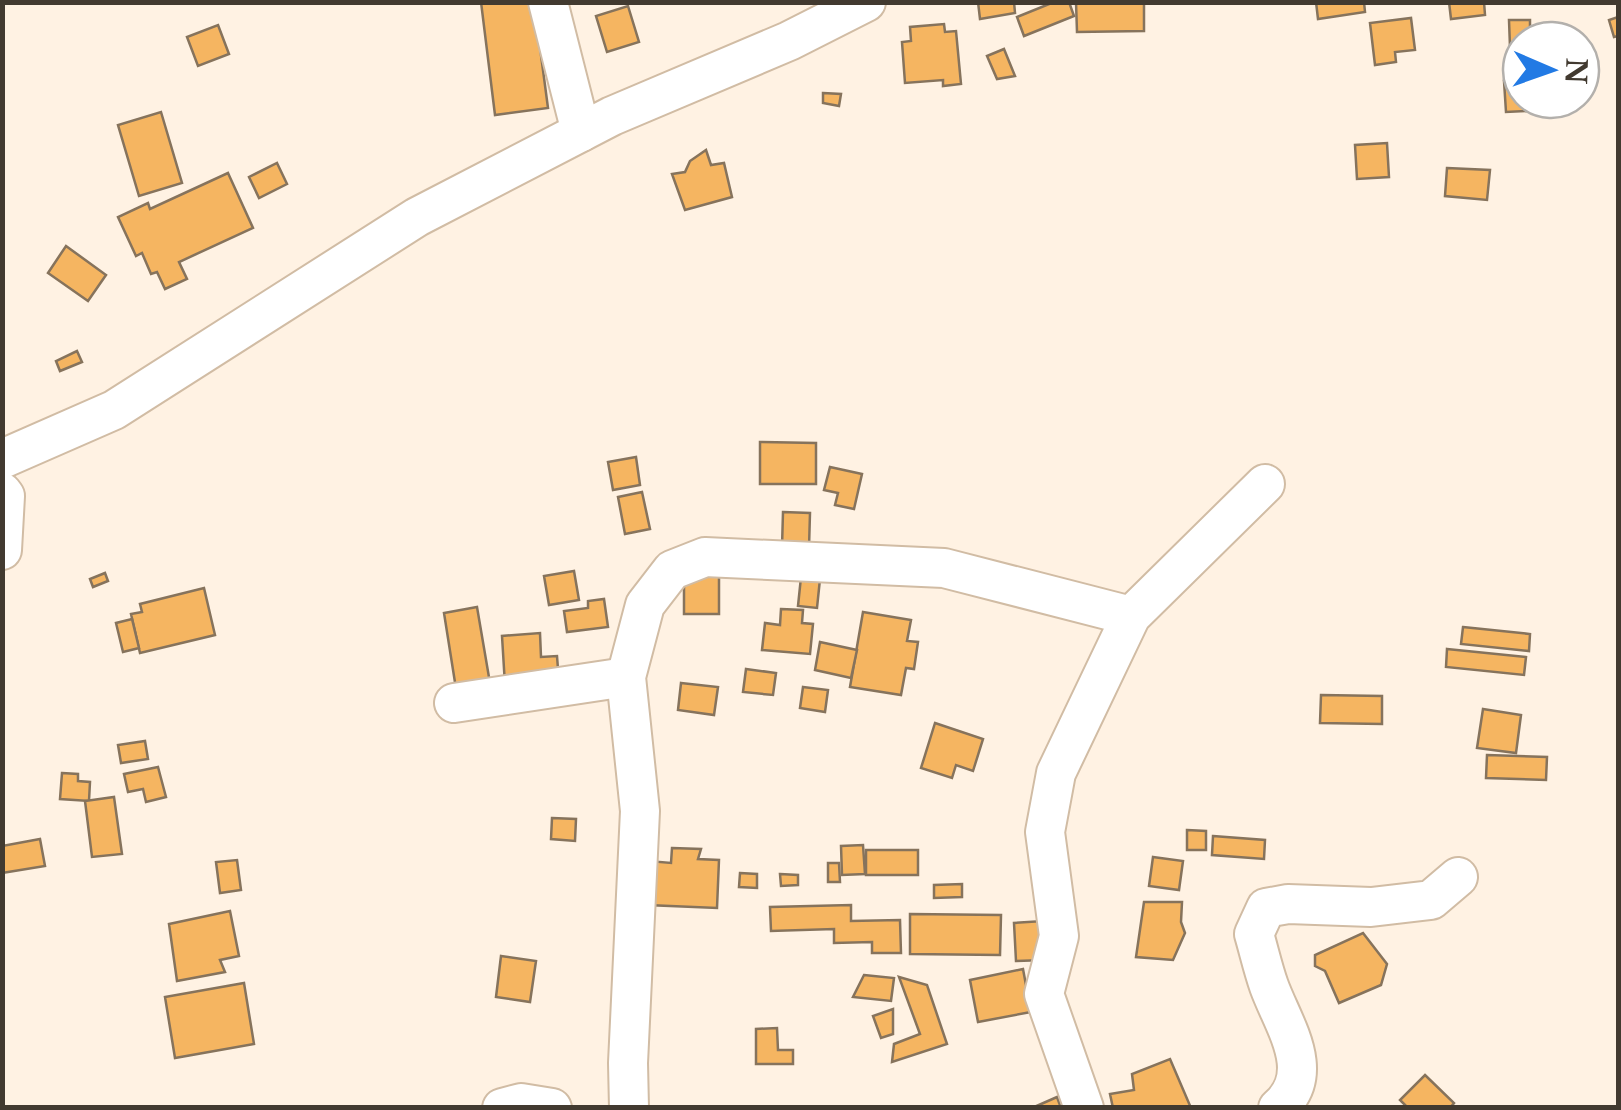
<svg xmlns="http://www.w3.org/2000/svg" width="1621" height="1110" font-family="'Libre Baskerville',serif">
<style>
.building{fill:#f5b561;stroke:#86735c;stroke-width:2.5}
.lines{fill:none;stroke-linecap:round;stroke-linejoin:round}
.minor-casing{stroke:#d1bca4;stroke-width:42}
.minor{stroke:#fff;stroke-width:38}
</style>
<rect width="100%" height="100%" fill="#fff2e3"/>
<g class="building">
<path d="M481,2H534L548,108L495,115Z"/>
<path d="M978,2H1014L1015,13L980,19Z"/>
<path d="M1054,2H1069L1074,16L1024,36L1017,17Z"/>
<path d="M1076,2H1144V31L1077,32Z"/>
<path d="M1316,2H1364L1365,12L1318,19Z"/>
<path d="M1449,2H1484L1485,15L1451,19Z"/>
<path d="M628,6L639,42L607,52L596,16Z"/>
<path d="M1618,17V36L1614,37L1609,20Z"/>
<path d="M1411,18L1415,50L1395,52L1396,62L1375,65L1370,23Z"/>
<path d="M1509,20H1530V40H1521V47H1510Z"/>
<path d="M944,24L945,32L956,31L961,84L943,86V80L905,83L902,42L911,41L910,27Z"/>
<path d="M218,25L229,54L198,66L187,37Z"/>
<path d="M1004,49L1015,76L997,79L987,56Z"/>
<path d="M1521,80V100H1549L1550,110L1506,112L1504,81Z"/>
<path d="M823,93L841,94L839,106L823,103Z"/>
<path d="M161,112L182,183L139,196L118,125Z"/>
<path d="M1387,143L1389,177L1357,179L1355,145Z"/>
<path d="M706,150L711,165L724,163L732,197L685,210L672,174L685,172L690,161Z"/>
<path d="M277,163L287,184L259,198L249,177Z"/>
<path d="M1447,168L1490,170L1487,200L1445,196Z"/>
<path d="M228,173L253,228L179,262L187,279L165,289L157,272L151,274L142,253L136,256L118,217L148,203L150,209Z"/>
<path d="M66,246L106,275L88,301L48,273Z"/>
<path d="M77,351L82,362L60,371L56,361Z"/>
<path d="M760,442L816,443V484H760Z"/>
<path d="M636,457L640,485L613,490L608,462Z"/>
<path d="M830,467L862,474L854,509L835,505L838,493L824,490Z"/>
<path d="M642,492L650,529L625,534L618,497Z"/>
<path d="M783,512L810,513L809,548L782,547Z"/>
<path d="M574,571L579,600L549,605L544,576Z"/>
<path d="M105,573L108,581L93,587L90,579Z"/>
<rect x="684" y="574" width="35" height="40"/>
<path d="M801,577L820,579L817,608L798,606Z"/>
<path d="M204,588L215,635L140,653L131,614L142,612L140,604Z"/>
<path d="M604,599L608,627L567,632L564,611L588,608V601Z"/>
<path d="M477,607L491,689L457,695L444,613Z"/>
<path d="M781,609L803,610L802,623L813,624L810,654L762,650L765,623L780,625Z"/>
<path d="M863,612L911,620L907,641L918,642L914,669L906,668L901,695L850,687Z"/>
<path d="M132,619L139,648L123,652L116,623Z"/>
<path d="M1463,627L1530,634L1529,651L1461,644Z"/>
<path d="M540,633L541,657L557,656L559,682L505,685L502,636Z"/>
<path d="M820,642L857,650L851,678L815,670Z"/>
<path d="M1447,649L1526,657L1524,675L1446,667Z"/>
<path d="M746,669L776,673L773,695L743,692Z"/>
<path d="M681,683L718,687L714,715L678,710Z"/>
<path d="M803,687L828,690L825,712L800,708Z"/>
<path d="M1321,695L1382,696V724L1320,723Z"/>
<path d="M1483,709L1521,715L1516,753L1477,748Z"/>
<path d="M935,723L983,739L973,771L956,765L952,778L921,768Z"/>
<path d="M145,741L148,759L121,763L118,745Z"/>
<path d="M1487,755L1547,757L1546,780L1486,778Z"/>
<path d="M158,767L166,797L146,802L143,789L128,792L124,774Z"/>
<path d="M62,773L78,774V781L90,782L89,801L60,799Z"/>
<path d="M114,797L122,854L92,857L85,801Z"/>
<path d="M552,818L576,819L575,841L551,839Z"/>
<path d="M1187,830L1206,831V850H1187Z"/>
<path d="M1213,836L1265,840L1264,859L1212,855Z"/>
<path d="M40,839L45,866L2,873V846Z"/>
<path d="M863,845L865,874L842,875L841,846Z"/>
<path d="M672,848L701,849L698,859L719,860L717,908L647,905L649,861L671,863Z"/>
<rect x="866" y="850" width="52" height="25"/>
<path d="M1153,857L1183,861L1179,890L1149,886Z"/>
<path d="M237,860L241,890L220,893L216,862Z"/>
<path d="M828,863H839L840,882H828Z"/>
<path d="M740,873L757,874V888L739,887Z"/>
<path d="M780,874L798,875V885L781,886Z"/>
<path d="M962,884V897L934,898V885Z"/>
<path d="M1144,902H1182L1181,922L1185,933L1173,960L1136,957Z"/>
<path d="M851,905V921L900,920L901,953H872V942L834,943V929L771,931L770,907Z"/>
<path d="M230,911L239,956L220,960L225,972L177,981L169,924Z"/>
<path d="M910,914L1001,915L1000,955L910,954Z"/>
<path d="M1043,921L1045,960L1016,961L1014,923Z"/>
<path d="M1363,933L1387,964L1381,985L1339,1003L1325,971L1315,966V955Z"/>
<path d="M501,956L536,961L530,1002L496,997Z"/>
<path d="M1023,969L1031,1012L978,1022L970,980Z"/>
<path d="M864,975L894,978L891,1001L853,997Z"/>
<path d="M899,977L927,985L947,1044L892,1062L894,1044L920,1034Z"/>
<path d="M244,983L254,1044L175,1058L165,997Z"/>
<path d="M893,1009V1034L881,1038L873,1016Z"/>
<path d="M777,1028L778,1050H793V1064H756V1029Z"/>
<path d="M1170,1059L1191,1108H1113L1110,1094L1134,1090L1132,1074Z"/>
<path d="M1425,1075L1454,1103L1450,1108H1408L1400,1100Z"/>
<path d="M1057,1097L1061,1108H1032Z"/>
</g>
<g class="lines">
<g class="minor-casing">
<g id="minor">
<path d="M548,2L581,132"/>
<path d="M2,459L114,410L417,217L612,116L789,41L866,2"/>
<path d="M2,492L5,496L2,550"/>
<path d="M454,703L626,677"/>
<path d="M502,1108L521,1103L552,1108"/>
<path d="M629,1108L628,1063L640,811L626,677L645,605L672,570L705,557L944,568L1131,616"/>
<path d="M1084,1108L1044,994L1059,936L1045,832L1056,773L1131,616L1265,484"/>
<path d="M1278,1108C1319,1073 1283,1025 1269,986C1263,969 1259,951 1254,934L1266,908L1288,904L1371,907L1431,900L1458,877"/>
</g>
</g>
<use href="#minor" class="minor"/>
</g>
<rect width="1621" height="1110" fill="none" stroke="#423a30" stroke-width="10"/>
<g transform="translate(1551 70) rotate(92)"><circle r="48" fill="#ffffff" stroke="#b3b0ac" stroke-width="2.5"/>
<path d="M0-8L18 38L0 25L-18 38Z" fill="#227ae4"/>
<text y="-15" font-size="28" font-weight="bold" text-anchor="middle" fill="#423a30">N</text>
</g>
</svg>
